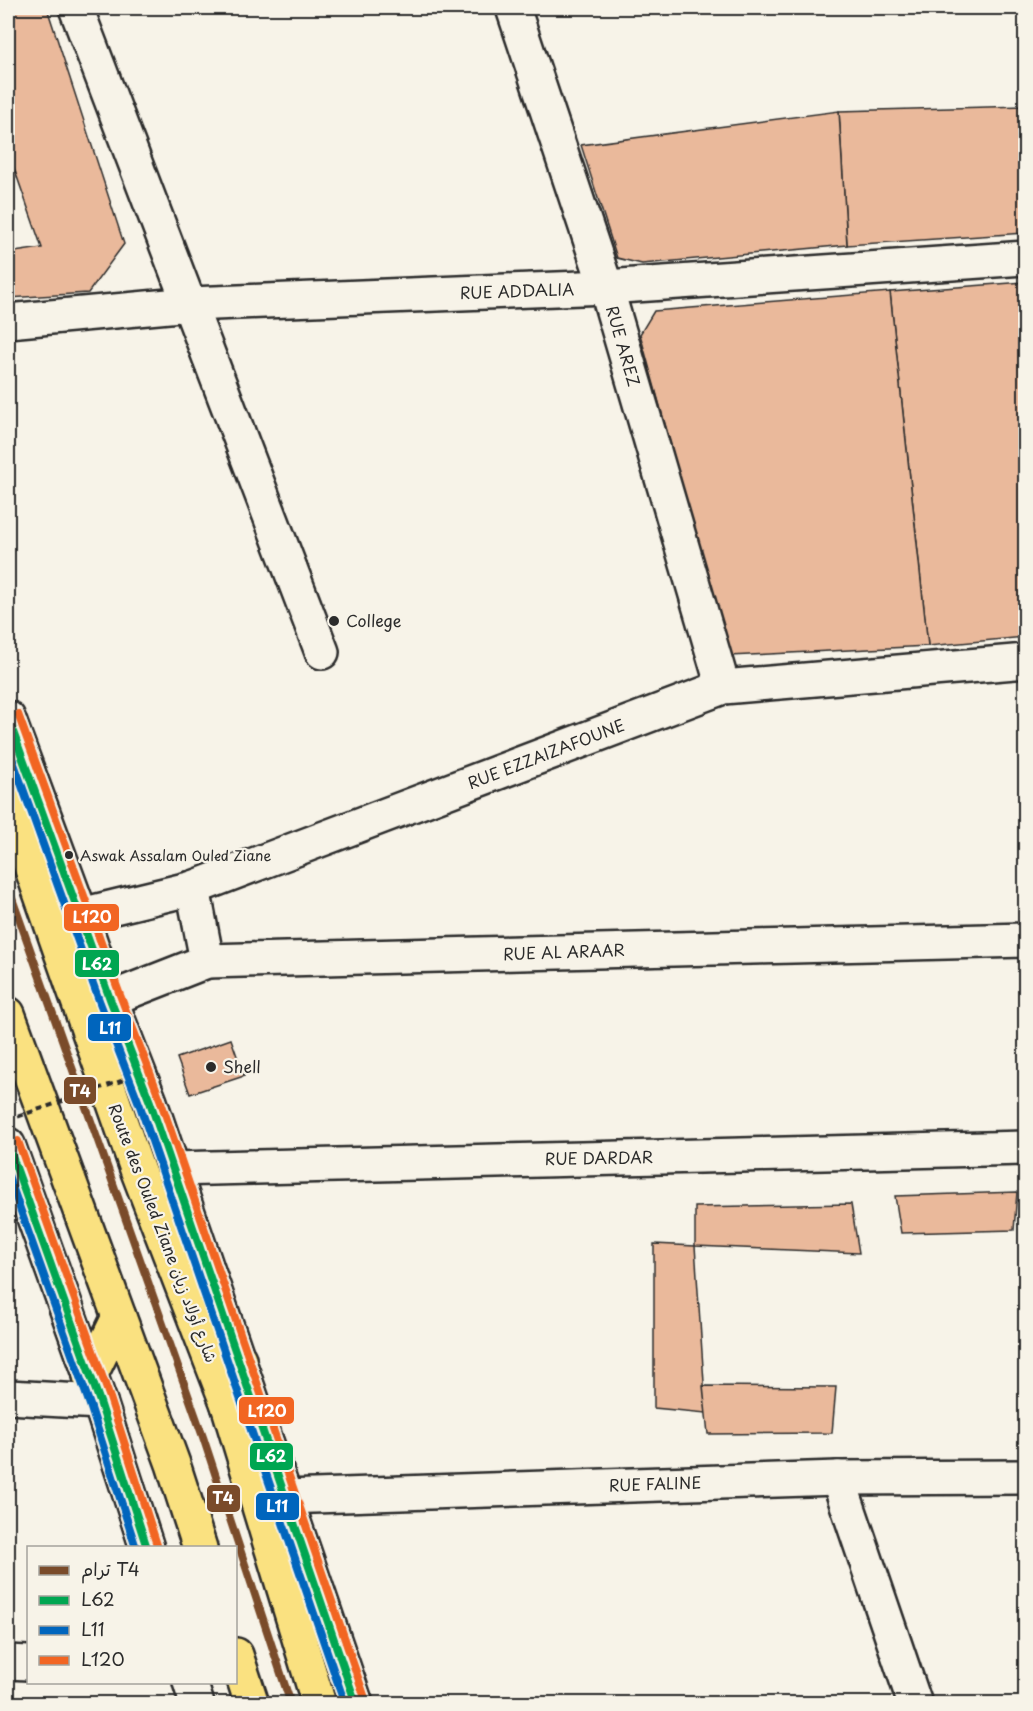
<svg xmlns="http://www.w3.org/2000/svg" width="1033" height="1711" font-family="'Playpen Sans','Playpen Sans Arabic',sans-serif">
<style>
.building{fill:#eab99b;stroke:#2b2b2b;stroke-width:1.5}
.lines{fill:none;stroke-linecap:round;stroke-linejoin:round}
.minor-casing{stroke:#2b2b2b;stroke-width:38}
.highway-casing{stroke:#2b2b2b;stroke-width:38}
.minor{stroke:#f7f3e8;stroke-width:33}
.highway{stroke:#fae180;stroke-width:33}
.path-bridge{stroke:#2b2b2b;stroke-width:4;stroke-dasharray:6 4.5;stroke-linecap:butt}
.bus-1-casing{stroke:#f7f3e8;stroke-width:12}
.bus-2-casing{stroke:#f7f3e8;stroke-width:12}
.bus-3-casing{stroke:#f7f3e8;stroke-width:12}
.bus-1{stroke:#00a651;stroke-width:8}
.bus-2{stroke:#0065bd;stroke-width:8}
.bus-3{stroke:#f26522;stroke-width:8}
.tram-1-casing{stroke:#f7f3e8;stroke-width:12}
.tram-1{stroke:#7a4b2a;stroke-width:8}
.poi-dot{fill:#2b2b2b;stroke:#f7f3e8;stroke-width:2}
.labels{text-anchor:middle;stroke-width:4.5;stroke-linejoin:round;paint-order:stroke}
.bus-label{font-size:14px;fill:#2b2b2b;stroke:#f7f3e8;text-anchor:start}
.street-label{font-size:16px;fill:#2b2b2b;stroke:#f7f3e8}
.poi-label{font-size:16px;fill:#2b2b2b;stroke:#f7f3e8;text-anchor:start}
.line-badge{stroke:#f7f3e8;stroke-width:2}
.badge-label{font-size:16px;text-anchor:middle;font-weight:bold;fill:#fff}
</style>
<rect width="100%" height="100%" fill="#f7f3e8"/>
<filter id="ink" filterUnits="userSpaceOnUse"><feTurbulence type="fractalNoise" baseFrequency=".0167" numOctaves="2"/><feDisplacementMap in="SourceGraphic" scale="12" xChannelSelector="R" yChannelSelector="G"/><feConvolveMatrix kernelMatrix="1 2 1 2 8 2 1 2 1" color-interpolation-filters="sRGB"/></filter>
<g filter="url(#ink)">
<g class="building">
<path d="M8,8H47L124,244L88,293L8,298V253L42,248L8,151Z"/>
<path d="M1026,106V233L847,245L839,111Z"/>
<path d="M839,111L847,245L642,264L617,258L581,145Z"/>
<path d="M1026,282V637L928,646L890,292Z"/>
<path d="M890,292L928,646L729,656L640,334L654,311Z"/>
<path d="M231,1039L244,1076L190,1094L177,1058Z"/>
<path d="M1017,1192L1014,1230L901,1233L895,1196Z"/>
<path d="M851,1204L859,1253L695,1246V1207Z"/>
<path d="M654,1244L695,1246L706,1413L654,1408Z"/>
<path d="M703,1386L836,1387L832,1433L708,1434Z"/>
</g>
<g class="lines">
<g class="minor-casing">
<g id="minor">
<path d="M76,8L322,652"/>
<path d="M513,8L606,287L723,687"/>
<path d="M8,321L190,304L606,287L1026,258"/>
<path d="M8,718L81,915L110,999L150,1102L356,1704"/>
<path d="M193,888L207,961"/>
<path d="M81,915L193,888L723,687L1026,661"/>
<path d="M110,999L207,961L1026,940"/>
<path d="M8,1145L100,1402L147,1548"/>
<path d="M172,1169L1026,1148"/>
<path d="M8,1397L100,1402"/>
<path d="M838,1478L915,1704"/>
<path d="M285,1497L838,1478L1026,1477"/>
<path d="M8,1662L28,1663"/>
<path d="M190,1682L197,1704"/>
</g>
</g>
<g class="highway-casing">
<g id="highway">
<path d="M8,756L28,774"/>
<path d="M8,801L137,1169L228,1405L319,1704"/>
<path d="M8,1014L173,1464L200,1548"/>
<path d="M90,1376L119,1317"/>
<path d="M228,1405L239,1359"/>
<path d="M236,1655L252,1704"/>
</g>
</g>
<use href="#minor" class="minor"/>
<use href="#highway" class="highway"/>
<path class="path-bridge" d="M8,1120L150,1071L165,1111L167,1123L164,1144"/>
<g class="bus-1-casing">
<g id="bus-1">
<path d="M8,718L110,999L150,1102L356,1704"/>
<path d="M8,1145L100,1402L147,1548"/>
</g>
</g>
<g class="bus-2-casing">
<g id="bus-2">
<path d="M8,747L100,1003L140,1106L345,1704"/>
<path d="M8,1175L90,1405L136,1548"/>
</g>
</g>
<g class="bus-3-casing">
<g id="bus-3">
<path d="M18,714L120,995L160,1099L366,1701"/>
<path d="M18,1141L110,1398L157,1545"/>
</g>
</g>
<use href="#bus-1" class="bus-1"/>
<use href="#bus-2" class="bus-2"/>
<use href="#bus-3" class="bus-3"/>
<g class="tram-1-casing">
<path id="tram-1" d="M8,887L203,1437L291,1704"/>
</g>
<use href="#tram-1" class="tram-1"/>
</g>
</g>
<g class="poi-dot">
<circle cx="334" cy="621" r="6"/>
<circle cx="69" cy="855" r="5"/>
<circle cx="211" cy="1067" r="6"/>
</g>
<g class="labels">
<g class="bus-label">
<text x="80" y="861">Aswak Assalam Ouled Ziane</text>
</g>
<g class="street-label">
<text transform="translate(517 291) rotate(-2)" y="6">RUE ADDALIA</text>
<text transform="translate(623 346) rotate(74)" y="6">RUE AREZ</text>
<text transform="translate(546 754) rotate(-21)" y="6">RUE EZZAIZAFOUNE</text>
<text transform="translate(564 952) rotate(-2)" y="6">RUE AL ARAAR</text>
<text transform="translate(599 1158) rotate(-1)" y="6">RUE DARDAR</text>
<text transform="translate(163 1233) rotate(69)" y="6">Route des Ouled Ziane شارع أولاد زيان</text>
<text transform="translate(655 1484) rotate(-2)" y="6">RUE FALINE</text>
</g>
<g class="poi-label">
<text x="346" y="627">College</text>
<text x="223" y="1073">Shell</text>
</g>
</g>
<g class="line-badge">
<rect x="63" y="903" width="57" height="29" rx="6" fill="#f26522"/>
<rect x="74" y="949" width="46" height="29" rx="6" fill="#00a651"/>
<rect x="87" y="1013" width="45" height="29" rx="6" fill="#0065bd"/>
<rect x="63" y="1076" width="34" height="29" rx="6" fill="#7a4b2a"/>
<rect x="238" y="1396" width="57" height="29" rx="6" fill="#f26522"/>
<rect x="249" y="1442" width="45" height="29" rx="6" fill="#00a651"/>
<rect x="206" y="1484" width="35" height="29" rx="6" fill="#7a4b2a"/>
<rect x="255" y="1492" width="45" height="29" rx="6" fill="#0065bd"/>
</g>
<g class="badge-label">
<text x="92" y="923">L120</text>
<text x="97" y="970">L62</text>
<text x="110" y="1034">L11</text>
<text x="80" y="1097">T4</text>
<text x="267" y="1417">L120</text>
<text x="271" y="1462">L62</text>
<text x="223" y="1504">T4</text>
<text x="277" y="1512">L11</text>
</g>
<rect width="1033" height="1711" fill="none" stroke="#f7f3e8" stroke-width="30"/>
<rect x="15" y="15" width="1003" height="1681" fill="none" stroke="#2b2b2b" stroke-width="2" filter="url(#ink)"/>
<rect x="27" y="1546" width="210" height="138" fill="#f7f3e8" stroke="#a5a39c" stroke-width="1.5"/>
<rect x="39" y="1566" width="30" height="9" fill="#7a4b2a" stroke="#a5a39c" stroke-width="1.5"/>
<text x="81" y="1576" font-size="18" fill="#2b2b2b">ترام T4</text>
<rect x="39" y="1596" width="30" height="9" fill="#00a651" stroke="#a5a39c" stroke-width="1.5"/>
<text x="81" y="1606" font-size="18" fill="#2b2b2b">L62</text>
<rect x="39" y="1626" width="30" height="9" fill="#0065bd" stroke="#a5a39c" stroke-width="1.5"/>
<text x="81" y="1636" font-size="18" fill="#2b2b2b">L11</text>
<rect x="39" y="1656" width="30" height="9" fill="#f26522" stroke="#a5a39c" stroke-width="1.5"/>
<text x="81" y="1666" font-size="18" fill="#2b2b2b">L120</text>
</svg>
